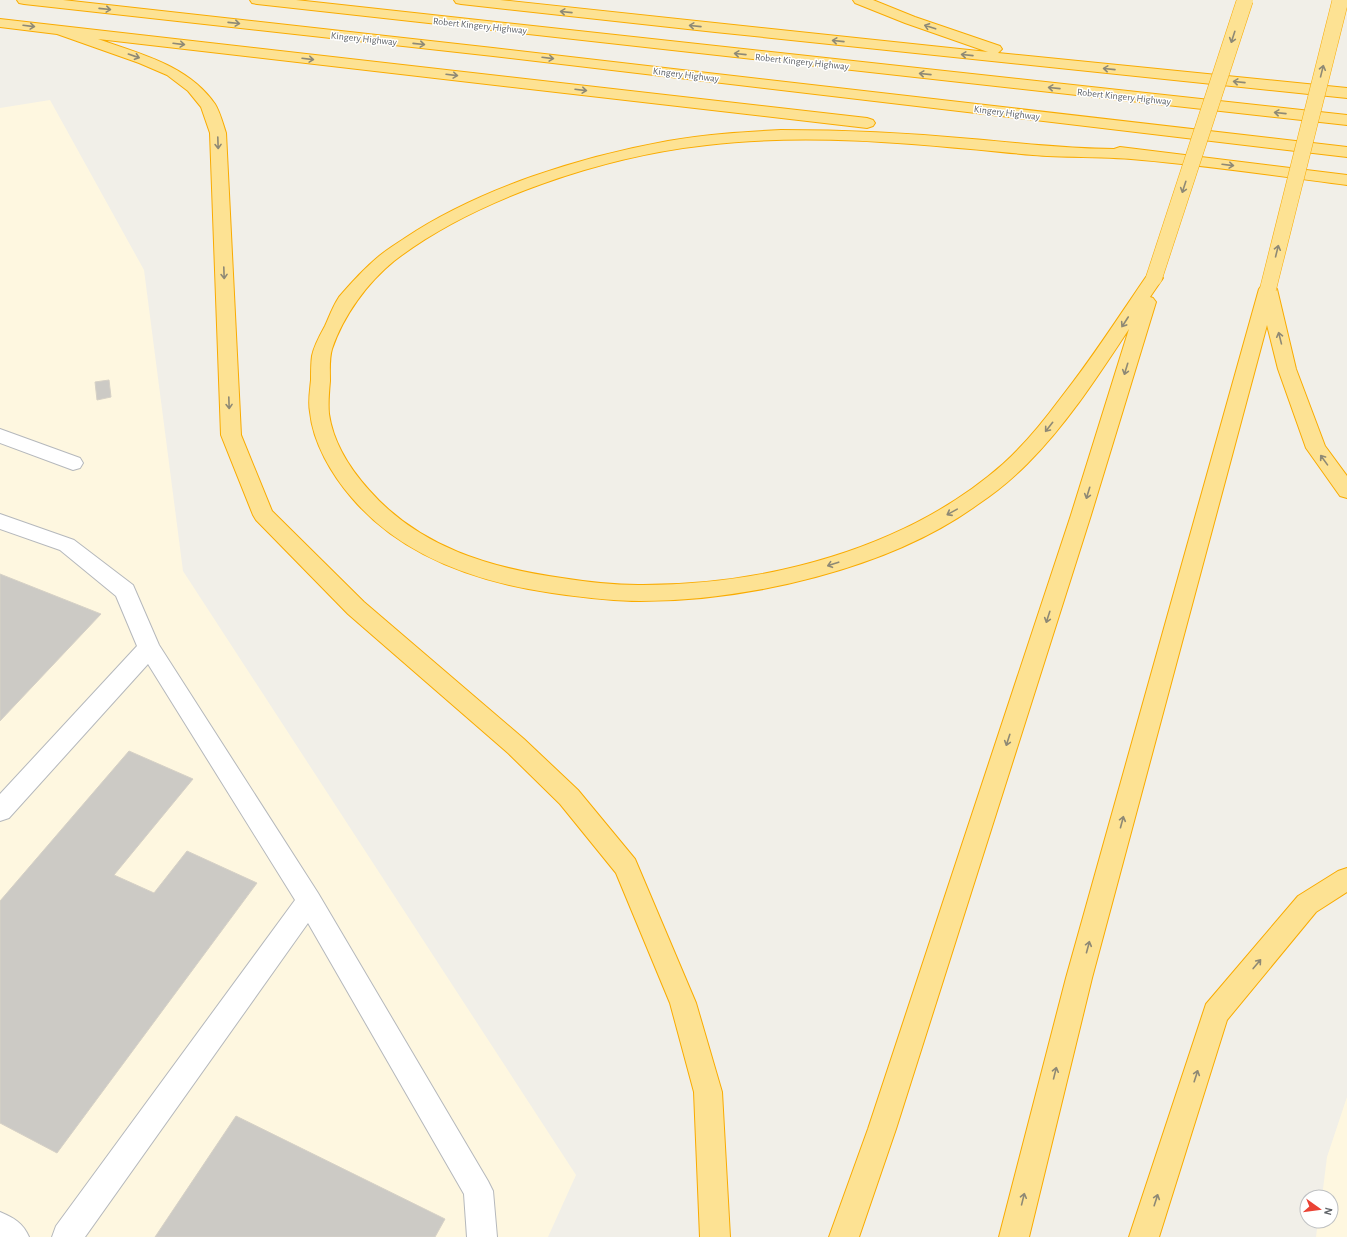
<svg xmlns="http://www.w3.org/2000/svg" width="1347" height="1237" font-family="'Alegreya Sans',sans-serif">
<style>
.commercial{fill:#fef7e0}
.building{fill:#cccac5;stroke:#d6d1c6}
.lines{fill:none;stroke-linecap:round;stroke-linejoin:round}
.minor-casing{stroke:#b5b8bc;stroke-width:2}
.highway-casing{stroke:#f9ab00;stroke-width:2}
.minor{fill:#fff;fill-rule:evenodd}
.highway{fill:#fde293;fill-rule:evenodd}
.highway-bridge-casing{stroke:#f9ab00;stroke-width:17;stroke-linecap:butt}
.highway-bridge{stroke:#fde293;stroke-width:16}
.oneway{stroke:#8e8975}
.labels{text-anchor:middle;stroke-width:3;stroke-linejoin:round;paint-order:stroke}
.far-street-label{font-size:10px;fill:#5f6368;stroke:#fff}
</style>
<rect width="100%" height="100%" fill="#f1efe8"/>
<g class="commercial">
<path d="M50,100L144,270L183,571L576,1175L548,1237H0V108Z"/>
<path d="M1347,1097V1237H1316L1318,1221H1331V1197H1322L1327,1157Z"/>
</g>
<g class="building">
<path d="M109,380L111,397L97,400L95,382Z"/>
<path d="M0,574L101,614L0,721Z"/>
<path d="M129,751L193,779L114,875L154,893L187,851L257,883L57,1153L0,1123V901Z"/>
<path d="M236,1116L445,1219L435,1237H155Z"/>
</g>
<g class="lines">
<g class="minor-casing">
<g id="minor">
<path d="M0,429L80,458L83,463L80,468L73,470L0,443Z"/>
<path d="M0,514L74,540L133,585L159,645L318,893L488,1181L493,1191L497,1237H467L464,1194L308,923L85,1237H52L56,1226L295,900L148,664L9,818L0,821V794L137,646L116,596L60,550L0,529Z"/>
<path d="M0,1212C14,1218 23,1223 29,1237H0Z"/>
</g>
</g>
<g class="highway-casing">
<g id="highway">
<path d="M17,0H63L493,48L1347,147V157L493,56L24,4L19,3Z"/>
<path d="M250,0H296L1347,115V125L257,4L252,3Z"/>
<path d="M454,0H500L988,52L905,23L855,3L853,0H873L915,17L1000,46L1002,49L998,53L1347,88V98L715,32L461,4L456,3Z"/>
<path d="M0,19L867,118L873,120L875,123L873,126L867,128L98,39C140,54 188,65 215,104C220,112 223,124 226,133L241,435L272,511L364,602L524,739L578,790L635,859L696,1003L722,1092L730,1237H700L694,1092L670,1003L616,873L560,804L508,753L348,614L256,520L253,515L221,435L210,133L201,107L188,91L167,75L139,63L57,34L0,27Z"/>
<path d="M781,130C845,130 908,133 972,139C1019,143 1066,149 1114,149L1120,147L1347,175V185C1279,176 1210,166 1142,160C1106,156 1069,158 1033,155C925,145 816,132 707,145C606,156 475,198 394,261C367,283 343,316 332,349C329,359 330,371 330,381C329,392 328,403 329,414C333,442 350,469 369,490C419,547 490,568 562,578C587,582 613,585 638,585C764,586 907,549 1003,464C1024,445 1043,422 1060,399C1092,359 1119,316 1148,274L1154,273L1160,274L1163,278L1150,297L1153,298L1156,302L1091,515L896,1129L859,1237H829L868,1129L1071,515L1129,329C1098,376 1067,424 1027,464C1012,479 995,493 977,505C889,569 747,601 640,601C610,601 581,597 552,593C477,582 402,557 352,498C332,475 313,443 310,412C308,402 310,390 311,380C311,372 311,363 312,356C314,346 320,335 325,326C329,317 333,306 339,297C350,284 366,267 378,257C386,250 396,244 405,238C480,188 580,157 668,141C706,134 743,132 781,130Z"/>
<path d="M1268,284L1274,285L1277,289L1296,369L1325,446L1347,476V498L1340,496L1306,448L1278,369L1267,325L1092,978L1029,1237H999L1066,978L1259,289L1262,285Z"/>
<path d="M1347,868V892L1316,912L1227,1020L1159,1237H1129L1206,1004L1298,896L1338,871Z"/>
</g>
</g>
<use href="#minor" class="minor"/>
<use href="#highway" class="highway"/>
<g class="highway-bridge-casing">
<g id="highway-bridge">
<path d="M1154,278L1245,0"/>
<path d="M1268,289L1340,2"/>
</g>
</g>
<use href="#highway-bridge" class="highway-bridge"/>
</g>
<defs><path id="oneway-shaft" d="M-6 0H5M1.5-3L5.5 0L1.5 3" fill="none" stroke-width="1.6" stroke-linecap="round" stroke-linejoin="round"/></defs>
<g class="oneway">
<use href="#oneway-shaft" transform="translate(105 9) rotate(6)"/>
<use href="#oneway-shaft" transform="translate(566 12) rotate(-174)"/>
<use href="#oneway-shaft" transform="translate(234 23) rotate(6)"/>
<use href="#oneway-shaft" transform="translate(29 26) rotate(7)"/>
<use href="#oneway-shaft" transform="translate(695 26) rotate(-174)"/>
<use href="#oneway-shaft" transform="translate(930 27) rotate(-162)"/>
<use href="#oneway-shaft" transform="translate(1233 37) rotate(108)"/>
<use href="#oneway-shaft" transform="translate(838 41) rotate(-174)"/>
<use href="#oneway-shaft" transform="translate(179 44) rotate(7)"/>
<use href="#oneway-shaft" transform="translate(419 44) rotate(6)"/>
<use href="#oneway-shaft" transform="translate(740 54) rotate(-174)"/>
<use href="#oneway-shaft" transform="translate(967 55) rotate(-174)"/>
<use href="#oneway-shaft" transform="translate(134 56) rotate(19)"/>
<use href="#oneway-shaft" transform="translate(548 58) rotate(7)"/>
<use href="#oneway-shaft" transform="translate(308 59) rotate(7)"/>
<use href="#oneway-shaft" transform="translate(1109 69) rotate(-174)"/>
<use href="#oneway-shaft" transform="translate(1322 71) rotate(-76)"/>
<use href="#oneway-shaft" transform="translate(925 74) rotate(-174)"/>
<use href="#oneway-shaft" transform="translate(452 75) rotate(7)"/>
<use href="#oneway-shaft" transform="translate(1239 82) rotate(-174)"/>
<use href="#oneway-shaft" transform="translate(1054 88) rotate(-174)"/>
<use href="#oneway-shaft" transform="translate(581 90) rotate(7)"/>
<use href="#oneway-shaft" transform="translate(1280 113) rotate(-174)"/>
<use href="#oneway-shaft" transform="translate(218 143) rotate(88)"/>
<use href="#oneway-shaft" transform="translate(1228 165) rotate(7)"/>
<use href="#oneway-shaft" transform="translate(1184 187) rotate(108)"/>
<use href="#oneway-shaft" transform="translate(1277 251) rotate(-76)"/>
<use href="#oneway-shaft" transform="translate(224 273) rotate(88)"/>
<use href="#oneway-shaft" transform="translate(1125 322) rotate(123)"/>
<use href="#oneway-shaft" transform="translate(1280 338) rotate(-104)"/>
<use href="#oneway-shaft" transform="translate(1126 369) rotate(107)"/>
<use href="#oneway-shaft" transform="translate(229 403) rotate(88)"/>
<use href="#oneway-shaft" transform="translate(1049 427) rotate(128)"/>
<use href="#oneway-shaft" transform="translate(1324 460) rotate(-126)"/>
<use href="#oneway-shaft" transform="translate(1088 493) rotate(107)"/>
<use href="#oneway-shaft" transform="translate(952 512) rotate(151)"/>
<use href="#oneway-shaft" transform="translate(833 564) rotate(162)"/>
<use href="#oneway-shaft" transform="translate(1048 617) rotate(108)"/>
<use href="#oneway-shaft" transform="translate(1008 740) rotate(108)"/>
<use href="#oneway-shaft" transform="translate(1122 822) rotate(-75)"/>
<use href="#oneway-shaft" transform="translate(1088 947) rotate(-75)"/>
<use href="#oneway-shaft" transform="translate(1257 964) rotate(-50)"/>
<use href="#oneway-shaft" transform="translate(1055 1073) rotate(-76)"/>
<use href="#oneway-shaft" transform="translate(1196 1076) rotate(-72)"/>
<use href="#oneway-shaft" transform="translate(1023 1199) rotate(-76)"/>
<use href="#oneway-shaft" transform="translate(1156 1200) rotate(-72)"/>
</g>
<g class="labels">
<g class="far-street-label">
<text transform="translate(480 25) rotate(6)" y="4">Robert Kingery Highway</text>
<text transform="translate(364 38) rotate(6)" y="4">Kingery Highway</text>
<text transform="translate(802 61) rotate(6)" y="4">Robert Kingery Highway</text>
<text transform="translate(686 74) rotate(7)" y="4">Kingery Highway</text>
<text transform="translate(1124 96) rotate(6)" y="4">Robert Kingery Highway</text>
<text transform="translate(1007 112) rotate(7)" y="4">Kingery Highway</text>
</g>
</g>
<g transform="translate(1319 1209) rotate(104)"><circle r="19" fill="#ffffff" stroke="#bfc1c3"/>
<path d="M0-3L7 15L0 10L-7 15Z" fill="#ea4335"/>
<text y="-6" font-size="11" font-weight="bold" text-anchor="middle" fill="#5f6368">N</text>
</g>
</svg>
